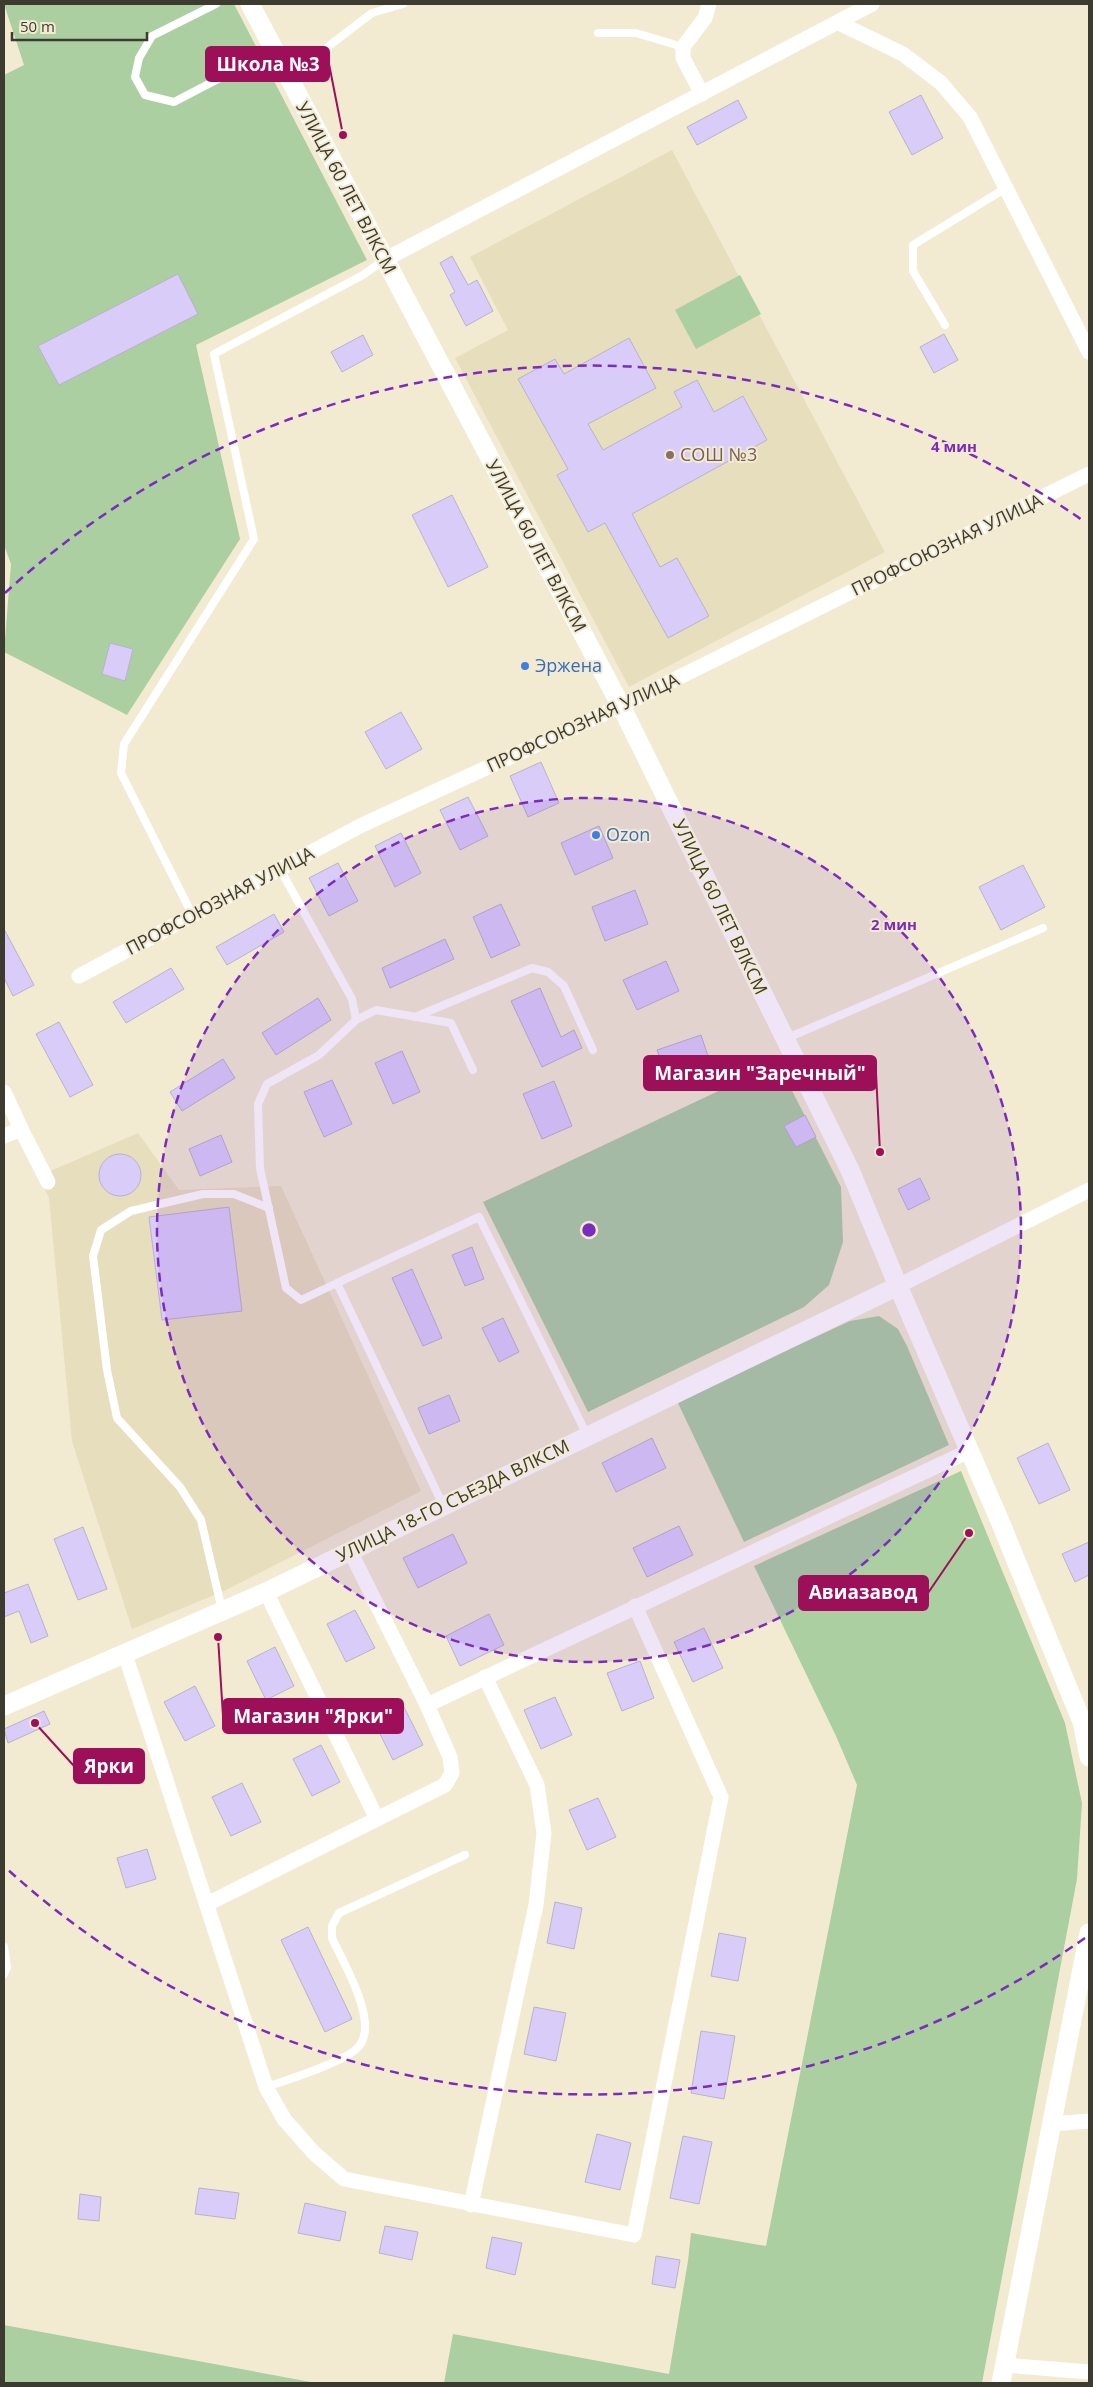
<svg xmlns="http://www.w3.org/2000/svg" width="1093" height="2387" font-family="'Open Sans',sans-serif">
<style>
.built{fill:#e7debe}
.green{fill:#abcfa1}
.building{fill:#daccf9;stroke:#b9b2ca}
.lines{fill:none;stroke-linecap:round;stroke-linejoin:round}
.service{stroke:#fff;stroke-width:8}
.minor{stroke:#fff;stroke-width:15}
.tertiary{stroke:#fff;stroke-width:19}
.ring{fill:none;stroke:#7b2cbf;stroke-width:2.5;stroke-dasharray:9 6}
.education-dot{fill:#8d6e63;stroke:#f2ebd2;stroke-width:2}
.shop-dot{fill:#3f7fe0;stroke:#f2ebd2;stroke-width:2}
.labels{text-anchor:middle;stroke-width:4;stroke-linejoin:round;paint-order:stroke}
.street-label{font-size:18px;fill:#3d3a30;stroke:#f2ebd2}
.education-label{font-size:18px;fill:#785e54;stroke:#f2ebd2;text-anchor:start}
.shop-label{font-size:18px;fill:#366cbe;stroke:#f2ebd2;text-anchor:start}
.centre{fill:#7b2cbf;stroke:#f2ebd2;stroke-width:2.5}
.ring-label{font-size:15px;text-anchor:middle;font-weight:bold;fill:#7b2cbf;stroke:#f2ebd2;stroke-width:4;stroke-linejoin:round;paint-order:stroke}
.leader{fill:none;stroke:#9e0f5a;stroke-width:2}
.callout-dot{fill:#9e0f5a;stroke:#f2ebd2;stroke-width:2}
.callout{fill:#9e0f5a;stroke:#9e0f5a;stroke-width:2}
.callout-label{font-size:19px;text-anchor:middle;font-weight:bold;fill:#fff}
</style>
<rect width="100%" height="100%" fill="#f2ebd2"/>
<g class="built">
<path d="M672,150L885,552L629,687L455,358L508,330L470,257Z"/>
<path d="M138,1133L179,1190L281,1186L421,1491L224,1591L132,1629L72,1441L49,1198L39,1176Z"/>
</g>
<g class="green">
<path d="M4,4H234L367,260L196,345L240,539L127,715L4,652L11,564L4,545V75L24,65Z"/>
<path d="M740,275L761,314L696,349L675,310Z"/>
<path d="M778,1063L841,1187L843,1242L829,1285L804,1307L588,1412L483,1202Z"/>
<path d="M879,1316L898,1329L907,1346L949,1445L744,1542L677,1401L850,1321Z"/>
<path d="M961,1471L1065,1723L1082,1803L1077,1879L982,2383H444L453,2334L669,2374L688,2261L691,2233L766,2246L857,1785L836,1736L754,1566Z"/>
<path d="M4,2325L316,2383H4Z"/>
</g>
<g class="building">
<path d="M921,95L943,138L912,155L889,112Z"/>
<path d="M738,100L747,118L697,145L687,127Z"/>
<path d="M452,256L468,285L477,280L493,311L466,326L450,295L455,292L440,263Z"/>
<path d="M178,274L198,314L59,385L38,346Z"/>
<path d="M944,334L958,360L934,373L920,347Z"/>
<path d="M363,335L373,355L342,372L331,352Z"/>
<path d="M629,338L656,388L588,424L603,450L682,407L674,392L697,380L714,412L743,396L767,440L632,514L660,567L677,558L709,616L668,638L605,523L588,532L557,475L568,469L518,379L555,359L564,374Z"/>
<path d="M452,495L488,567L448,587L412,515Z"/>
<path d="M110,643L133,649L125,681L102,674Z"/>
<path d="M401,712L422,749L386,769L365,732Z"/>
<path d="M541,762L559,803L528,817L510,776Z"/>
<path d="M468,797L488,836L460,850L440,810Z"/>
<path d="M599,826L613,858L575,875L561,843Z"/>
<path d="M401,833L421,873L395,887L375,846Z"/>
<path d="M338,863L358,901L329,916L309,878Z"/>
<path d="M1023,865L1045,907L1001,930L979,887Z"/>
<path d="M635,890L648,924L605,941L592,907Z"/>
<path d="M501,904L520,945L491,958L473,917Z"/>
<path d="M274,914L284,932L227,965L216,947Z"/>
<path d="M4,929L34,985L13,996L4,978Z"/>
<path d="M445,939L454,959L390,988L382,968Z"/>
<path d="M666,961L679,991L637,1010L623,980Z"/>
<path d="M171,968L184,989L126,1023L113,1002Z"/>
<path d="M540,988L561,1037L574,1030L582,1048L542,1067L511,1001Z"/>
<path d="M318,998L331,1020L276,1055L262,1033Z"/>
<path d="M59,1022L93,1085L70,1097L36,1034Z"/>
<path d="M701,1035L711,1065L668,1080L657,1050Z"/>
<path d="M402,1051L420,1092L393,1104L375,1063Z"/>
<path d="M223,1059L235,1078L182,1111L170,1092Z"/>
<path d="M332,1080L352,1124L324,1137L304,1092Z"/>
<path d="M554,1081L572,1126L542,1139L523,1094Z"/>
<path d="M805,1115L816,1137L796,1147L784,1126Z"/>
<path d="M221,1135L232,1162L200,1176L189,1149Z"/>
<circle cx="120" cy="1175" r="21"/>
<path d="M920,1178L930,1199L908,1210L898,1189Z"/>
<path d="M229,1207L242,1311L162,1320L149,1217Z"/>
<path d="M472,1247L484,1279L465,1286L452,1255Z"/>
<path d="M412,1269L442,1338L423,1346L392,1278Z"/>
<path d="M503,1318L519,1352L499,1362L482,1328Z"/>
<path d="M449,1395L460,1421L429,1434L418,1408Z"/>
<path d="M652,1438L666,1468L616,1492L602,1463Z"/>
<path d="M1048,1443L1070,1490L1039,1504L1017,1458Z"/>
<path d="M679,1526L693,1555L647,1577L633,1548Z"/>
<path d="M83,1527L107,1589L78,1600L54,1539Z"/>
<path d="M453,1534L467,1563L418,1588L403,1558Z"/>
<path d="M1089,1542V1575L1075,1582L1062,1554Z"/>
<path d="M28,1584L48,1636L31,1643L19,1611L4,1617V1593Z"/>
<path d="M355,1610L375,1648L346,1662L327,1624Z"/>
<path d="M489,1614L504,1645L460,1666L446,1636Z"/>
<path d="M704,1628L723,1668L693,1682L674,1642Z"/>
<path d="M275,1647L294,1686L266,1700L247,1661Z"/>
<path d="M640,1661L654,1698L622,1711L607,1673Z"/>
<path d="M195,1686L215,1726L185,1741L164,1702Z"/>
<path d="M555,1697L572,1735L541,1749L524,1710Z"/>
<path d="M403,1705L423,1745L393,1760L373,1720Z"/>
<path d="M44,1711L50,1724L8,1743L4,1729Z"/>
<path d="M321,1745L340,1782L312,1796L293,1759Z"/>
<path d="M242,1783L261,1822L231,1836L212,1797Z"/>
<path d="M598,1798L616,1837L587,1850L569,1810Z"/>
<path d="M147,1849L156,1879L126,1888L117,1858Z"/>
<path d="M555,1902L582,1908L574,1949L547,1943Z"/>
<path d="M308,1927L352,2019L325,2032L281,1940Z"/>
<path d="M719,1933L746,1938L738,1981L711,1976Z"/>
<path d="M534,2007L566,2013L556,2061L524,2054Z"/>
<path d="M701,2031L735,2036L724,2099L691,2093Z"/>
<path d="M597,2134L631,2143L620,2190L585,2182Z"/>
<path d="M683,2136L712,2142L699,2204L670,2198Z"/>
<path d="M199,2188L239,2193L235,2219L195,2214Z"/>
<path d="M80,2194L101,2197L99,2221L78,2219Z"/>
<path d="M305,2203L346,2212L340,2241L298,2233Z"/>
<path d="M385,2226L418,2232L412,2260L379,2253Z"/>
<path d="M492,2237L522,2243L515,2275L486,2268Z"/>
<path d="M656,2256L680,2260L675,2288L652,2284Z"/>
</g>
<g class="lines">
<g class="service">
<path d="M216,4L152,36L139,58L135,77L145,95L174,102L274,50"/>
<path d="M598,33H636L683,47"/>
<path d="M293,85L330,45L372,13L403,4"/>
<path d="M945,325L913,271V245L1006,188"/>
<path d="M280,869L352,999L356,1020L319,1055L267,1084L258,1104L260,1168L286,1288L301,1300L337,1283"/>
<path d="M193,916L121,773L124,744L254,539L214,354L363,275L384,260"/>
<path d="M415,1017L532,968L548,972L564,986L593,1050"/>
<path d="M356,1020L376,1010L451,1023L473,1070"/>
<path d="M785,1039L1043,928"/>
<path d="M443,1505L337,1283L479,1217L587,1435"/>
<path d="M222,1610L201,1520L180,1487L117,1418L107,1370L93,1256L101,1230L131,1211L203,1194H234L269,1208"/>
<path d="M4,1947L7,1967L4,1974"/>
<path d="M266,2087C287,2080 349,2061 360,2045C378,2020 343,1962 332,1938V1926L339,1913L465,1855"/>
</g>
<g class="minor">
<path d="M839,23L903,54L941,83L970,117L1089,352"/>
<path d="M702,94L683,58V47L705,18L709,4"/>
<path d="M384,260L872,4"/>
<path d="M79,976L362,825L621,706L1089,474"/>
<path d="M4,1092L21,1129L4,1136"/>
<path d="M21,1129L48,1182"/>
<path d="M898,1286L1089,1190"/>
<path d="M350,1551L427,1705L969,1451"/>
<path d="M266,1592L377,1819"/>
<path d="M125,1654L266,2087L284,2119L314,2153L344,2179L634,2235L721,1797L635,1606"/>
<path d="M207,1904L445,1785L452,1773L450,1757L427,1705"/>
<path d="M1052,2124L1089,2121"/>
<path d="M471,2205L536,1905L544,1833L537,1785L485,1677"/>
<path d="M1005,2365L1089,2372"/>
</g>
<g class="tertiary">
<path d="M250,4L621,706L850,1170L898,1286L999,1519L1082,1722L1089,1757"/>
<path d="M4,1706L266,1592L898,1286"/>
<path d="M1001,2383L1089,1933"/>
</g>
</g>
<circle cx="589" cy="1230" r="432" fill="#7b2cbf" fill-opacity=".12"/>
<g class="ring">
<circle cx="589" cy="1230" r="432"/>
<path d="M1085 1938A864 864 0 0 1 5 1867M5 593A864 864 0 0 1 1085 522"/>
</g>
<circle class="education-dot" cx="670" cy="455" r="5"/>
<g class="shop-dot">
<circle cx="525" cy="666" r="5"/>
<circle cx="596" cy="835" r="5"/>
</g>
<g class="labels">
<g class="street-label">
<text transform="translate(346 188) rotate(62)" y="6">УЛИЦА 60 ЛЕТ ВЛКСМ</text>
<text transform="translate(947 545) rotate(-26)" y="6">ПРОФСОЮЗНАЯ УЛИЦА</text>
<text transform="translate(536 546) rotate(62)" y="6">УЛИЦА 60 ЛЕТ ВЛКСМ</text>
<text transform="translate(583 723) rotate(-25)" y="6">ПРОФСОЮЗНАЯ УЛИЦА</text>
<text transform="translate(220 901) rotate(-28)" y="6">ПРОФСОЮЗНАЯ УЛИЦА</text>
<text transform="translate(720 907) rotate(64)" y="6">УЛИЦА 60 ЛЕТ ВЛКСМ</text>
<text transform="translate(453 1501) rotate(-26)" y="6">УЛИЦА 18-ГО СЪЕЗДА ВЛКСМ</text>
</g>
<g class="education-label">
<text x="680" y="461">СОШ №3</text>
</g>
<g class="shop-label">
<text x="535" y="672">Эржена</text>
<text x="606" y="841">Ozon</text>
</g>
</g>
<circle cx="589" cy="1230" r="8" class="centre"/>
<g class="ring-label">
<text x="954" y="452">4 мин</text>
<text x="894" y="930">2 мин</text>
</g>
<path class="leader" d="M343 135L329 64M880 1152L876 1073M969 1533L928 1593M218 1637L223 1716M35 1723L74 1766"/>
<g class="callout-dot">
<circle cx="343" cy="135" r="5"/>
<circle cx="880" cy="1152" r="5"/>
<circle cx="969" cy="1533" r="5"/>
<circle cx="218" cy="1637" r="5"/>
<circle cx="35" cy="1723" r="5"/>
</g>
<g class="callout">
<rect x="206" y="47" width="123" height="34" rx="5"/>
<rect x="644" y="1056" width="232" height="34" rx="5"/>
<rect x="799" y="1576" width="129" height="34" rx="5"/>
<rect x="223" y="1699" width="180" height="34" rx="5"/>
<rect x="74" y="1749" width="70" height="34" rx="5"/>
</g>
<g class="callout-label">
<text x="268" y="71">Школа №3</text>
<text x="760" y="1080">Магазин "Заречный"</text>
<text x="863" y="1599">Авиазавод</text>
<text x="313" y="1723">Магазин "Ярки"</text>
<text x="109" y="1773">Ярки</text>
</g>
<rect width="1093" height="2387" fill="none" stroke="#3d3a30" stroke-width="10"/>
<path d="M12 32v8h135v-8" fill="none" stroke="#3d3a30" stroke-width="2.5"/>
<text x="20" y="32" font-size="15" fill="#3d3a30" stroke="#f2ebd2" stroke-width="4" paint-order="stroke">50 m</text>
</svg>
